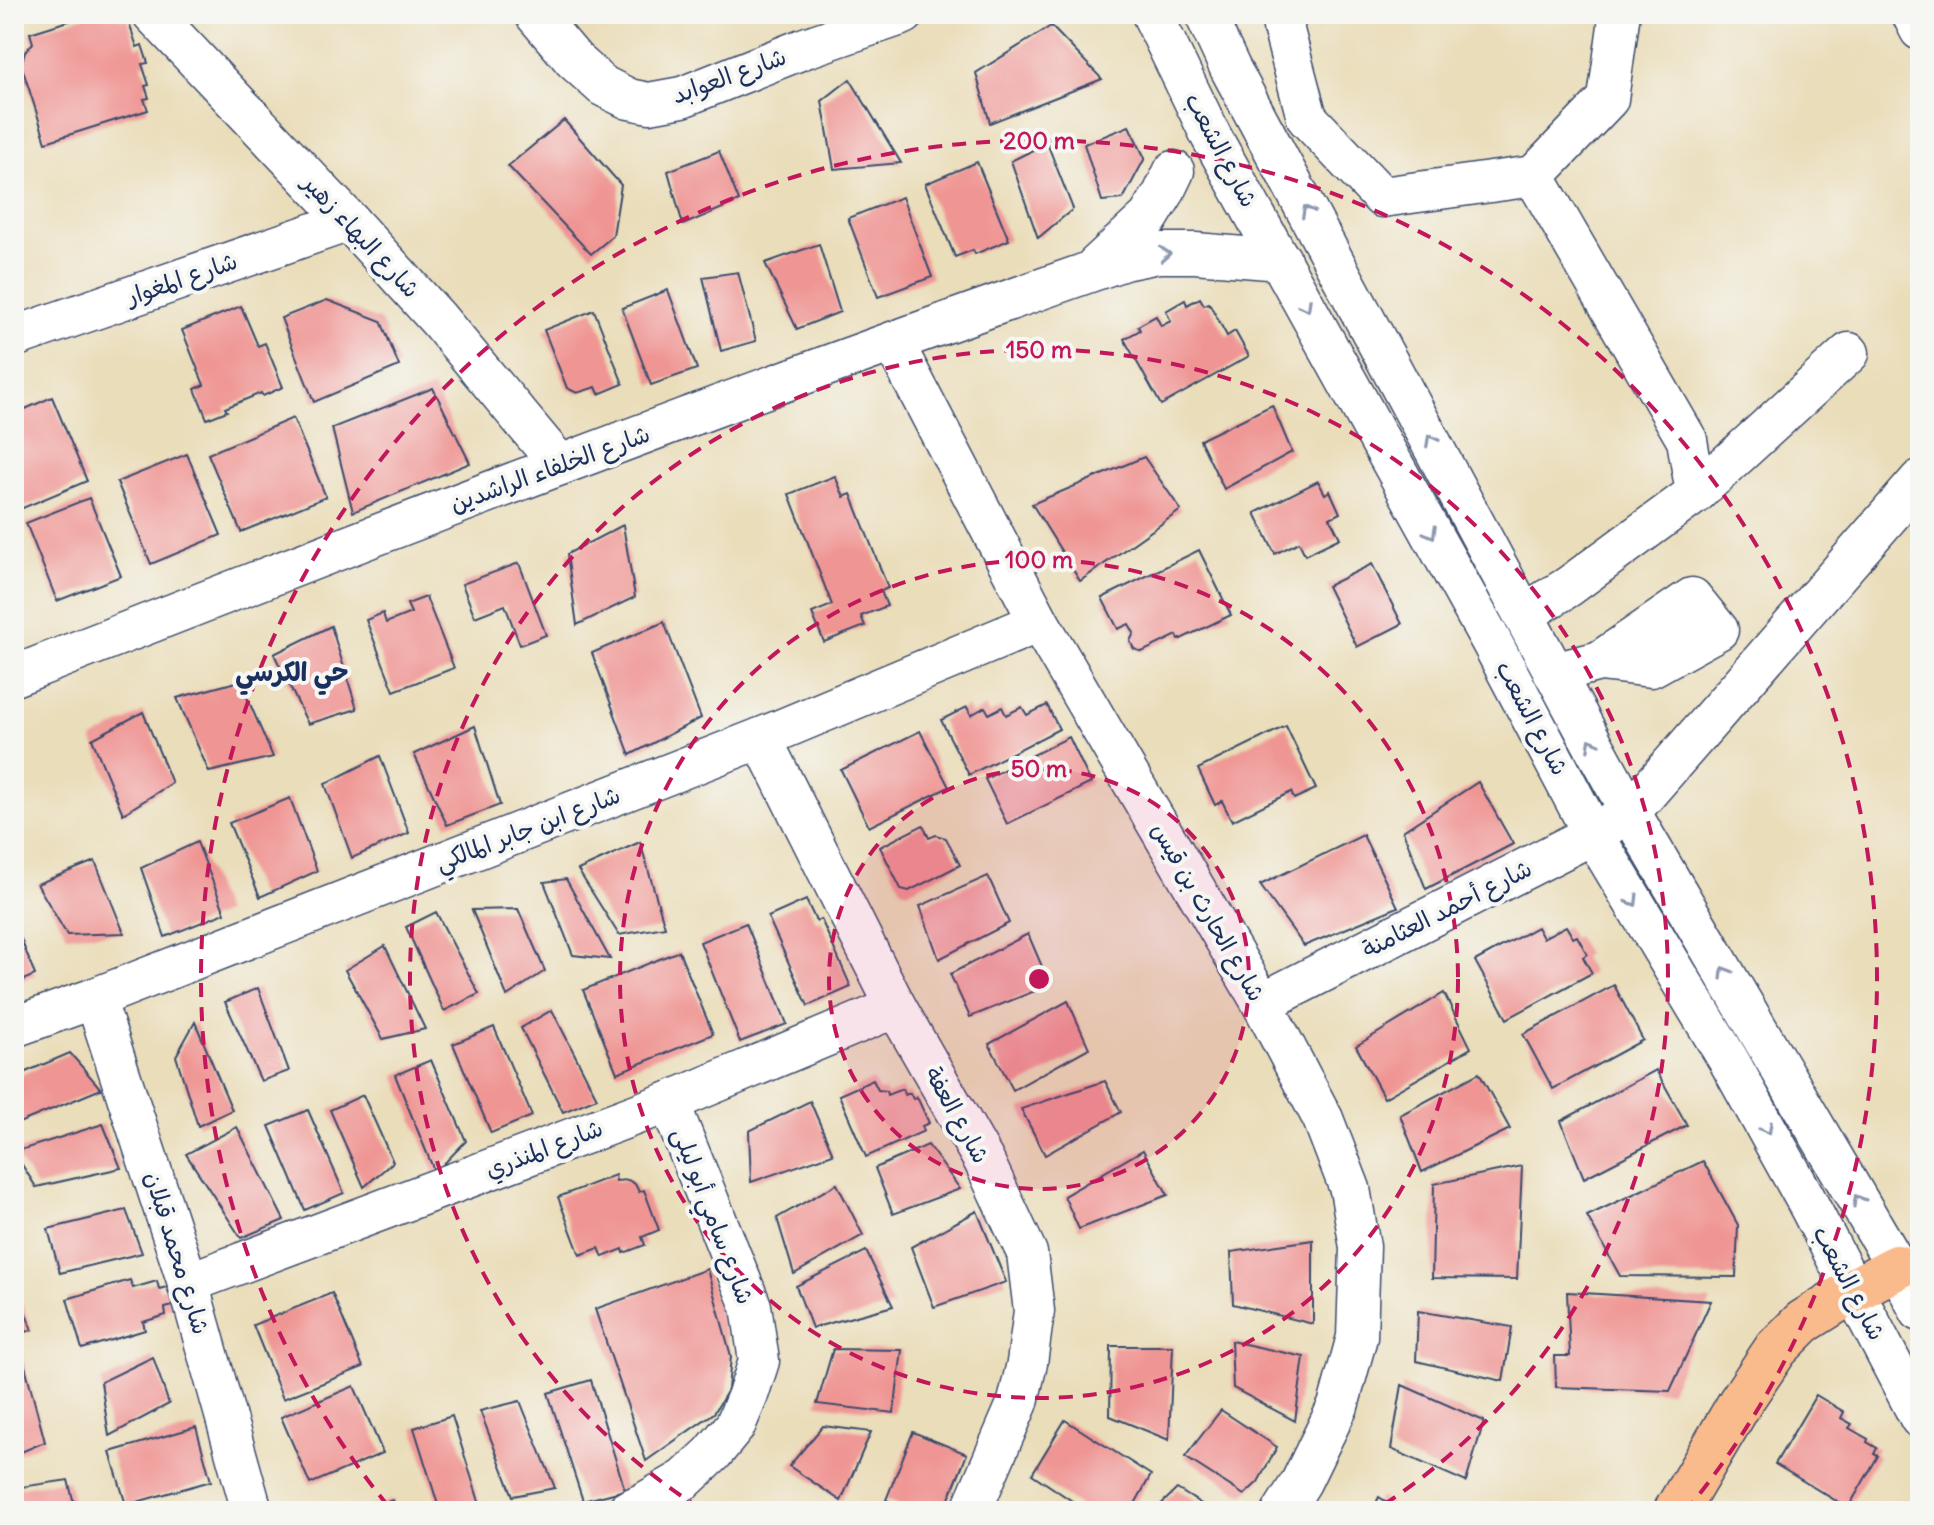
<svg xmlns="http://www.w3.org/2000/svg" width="1934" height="1525" font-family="Delius,'Playpen Sans Arabic',sans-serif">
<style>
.building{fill:#ef9694}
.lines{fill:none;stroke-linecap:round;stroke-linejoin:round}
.minor-casing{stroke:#3a496c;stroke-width:43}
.major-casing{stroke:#3a496c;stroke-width:47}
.minor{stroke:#fff;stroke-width:40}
.major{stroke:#fabb8c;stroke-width:44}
.oneway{stroke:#8d97ae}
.ring{fill:none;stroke:#c2185b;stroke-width:4;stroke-dasharray:14 10}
.labels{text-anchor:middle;stroke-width:8;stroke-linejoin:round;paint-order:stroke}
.street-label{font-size:24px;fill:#1b2f5e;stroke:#f6f6f2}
.neighbourhood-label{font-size:26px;font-weight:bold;fill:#1b2f5e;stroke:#f6f6f2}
.centre{fill:#c2185b;stroke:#f6f6f2;stroke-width:4}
.ring-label{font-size:24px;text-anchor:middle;font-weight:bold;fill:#c2185b;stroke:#f6f6f2;stroke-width:8;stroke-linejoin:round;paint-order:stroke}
</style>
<rect width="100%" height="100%" fill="#f6f6f2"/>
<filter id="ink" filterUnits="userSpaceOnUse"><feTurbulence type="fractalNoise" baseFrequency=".0125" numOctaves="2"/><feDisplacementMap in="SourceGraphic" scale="16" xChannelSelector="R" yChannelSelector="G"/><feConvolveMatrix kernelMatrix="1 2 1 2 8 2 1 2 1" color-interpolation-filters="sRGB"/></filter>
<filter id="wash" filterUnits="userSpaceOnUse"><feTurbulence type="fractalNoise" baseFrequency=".006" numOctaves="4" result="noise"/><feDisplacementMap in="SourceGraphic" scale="32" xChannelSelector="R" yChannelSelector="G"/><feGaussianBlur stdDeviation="1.8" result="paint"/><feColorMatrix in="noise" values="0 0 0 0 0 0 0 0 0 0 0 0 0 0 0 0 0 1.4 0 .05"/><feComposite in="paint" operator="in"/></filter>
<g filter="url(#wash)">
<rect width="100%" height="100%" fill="#eaddba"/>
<g id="blocks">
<g class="building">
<path d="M91,14H119L120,19L127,17L137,47L142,45L148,63L142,64L149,85L145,86L149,98L144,99L148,110L46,142L21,64L25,52L33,43L30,33Z"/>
<path d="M1051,26L1102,79L990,123L976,73Z"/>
<path d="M850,79L901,163L834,169L822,101Z"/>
<path d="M564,120L621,185L613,236L591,254L508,166Z"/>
<path d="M1129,126L1145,158L1123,199L1102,201L1084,144Z"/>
<path d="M1047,143L1073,209L1038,238L1011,161Z"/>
<path d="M719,151L739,201L683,225L668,171Z"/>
<path d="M977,162L1009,240L975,254L973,250L955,257L925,184Z"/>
<path d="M902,197L932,277L878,297L848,218Z"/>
<path d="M819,244L840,312L797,329L765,263Z"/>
<path d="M738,272L756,341L721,351L703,277Z"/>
<path d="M668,290L697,369L651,385L622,308Z"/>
<path d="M1200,298L1204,305L1209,303L1227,336L1235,331L1249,356L1161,405L1124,339L1140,330L1138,326L1156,316L1161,326L1171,321L1166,311L1185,300L1187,305Z"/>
<path d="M327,300L381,321L399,366L314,402L281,318Z"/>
<path d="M241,306L258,346L265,343L283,387L263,396L261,393L225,408L227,411L207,419L195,389L204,385L182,330Z"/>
<path d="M594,310L623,384L599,394L596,387L577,393L567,388L544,330Z"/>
<path d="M433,388L470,463L353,512L332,428Z"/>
<path d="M52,397L87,481L18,510L14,501V414Z"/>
<path d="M1272,405L1292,452L1224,489L1200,440Z"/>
<path d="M293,418L326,497L241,532L208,454Z"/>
<path d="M187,454L221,535L151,564L117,482Z"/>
<path d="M1144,457L1181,510L1080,581L1032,504Z"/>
<path d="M835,476L844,497L851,494L888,588L881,591L887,606L861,616L865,626L824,642L812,613L832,605L789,494Z"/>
<path d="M1318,481L1325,494L1330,491L1340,513L1330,518L1340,538L1305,555L1299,542L1275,554L1255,513Z"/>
<path d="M89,498L121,576L57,601L26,523Z"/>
<path d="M623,525L635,597L577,625L567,554Z"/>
<path d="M1199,550L1231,615L1179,640L1177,635L1142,652L1134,649L1130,641L1134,633L1129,624L1118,629L1102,598Z"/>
<path d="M519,563L546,635L520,645L505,605L475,617L462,584Z"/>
<path d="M1372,564L1402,624L1357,647L1327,586Z"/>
<path d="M426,597L454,668L394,691L366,620L383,613L386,623L411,613L407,604Z"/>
<path d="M664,622L701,718L630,755L592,653Z"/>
<path d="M331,626L357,709L308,724L274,654Z"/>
<path d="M240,681L273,757L209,772L177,698Z"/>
<path d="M1047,705L1059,729L969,775L941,720L967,707L971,715L985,707L989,714L1002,707L1006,715L1022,707L1027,715Z"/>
<path d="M143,712L172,783L123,814L92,739Z"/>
<path d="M475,726L500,805L447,825L414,754Z"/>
<path d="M1286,726L1316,789L1294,799L1291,792L1232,821L1222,801L1215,805L1198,769Z"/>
<path d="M920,731L949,787L869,827L841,770Z"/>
<path d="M1069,737L1091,783L1007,824L985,779Z"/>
<path d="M380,756L409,833L352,858L325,784Z"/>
<path d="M1478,782L1513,844L1426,889L1403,831Z"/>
<path d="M290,798L317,871L260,897L229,823Z"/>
<path d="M923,825L929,838L936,835L946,838L960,865L909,891L901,889L880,847Z"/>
<path d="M1363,835L1398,907L1304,946L1260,885Z"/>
<path d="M197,842L225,913L165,937L141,868Z"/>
<path d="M640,842L665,927L619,935L578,870Z"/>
<path d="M95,861L124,933L67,935L37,884Z"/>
<path d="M988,876L1009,923L939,959L920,906Z"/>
<path d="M566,879L610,959L573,955L544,882Z"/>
<path d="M806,900L816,921L821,919L851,987L808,1006L768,917Z"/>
<path d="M518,909L545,971L507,996L472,910Z"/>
<path d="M436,912L479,994L444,1011L406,927Z"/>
<path d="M14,921L35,975L14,984Z"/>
<path d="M746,923L787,1024L740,1042L700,942Z"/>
<path d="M1566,926L1573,938L1577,936L1587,954L1583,957L1592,973L1507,1019L1475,961L1537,927L1543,938Z"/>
<path d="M1028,934L1050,985L970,1017L950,974Z"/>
<path d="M385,946L425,1029L383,1039L345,970Z"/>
<path d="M679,951L713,1034L617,1073L583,990Z"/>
<path d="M1614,985L1643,1040L1553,1089L1523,1034Z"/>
<path d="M258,988L289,1071L261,1081L225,1002Z"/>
<path d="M1444,993L1471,1048L1384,1098L1356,1046Z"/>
<path d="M1068,1001L1089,1048L1013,1090L989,1044Z"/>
<path d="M552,1010L597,1098L563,1112L521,1028Z"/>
<path d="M195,1022L232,1110L198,1126L176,1056Z"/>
<path d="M494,1027L532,1116L491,1133L453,1044Z"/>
<path d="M70,1053L101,1089L14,1125V1077Z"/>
<path d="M431,1060L466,1141L435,1173L395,1075Z"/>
<path d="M1656,1070L1687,1125L1584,1178L1561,1121Z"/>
<path d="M1479,1073L1510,1129L1422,1172L1400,1115Z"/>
<path d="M873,1080L878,1090L886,1091L887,1095L902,1089L905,1095L910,1093L913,1099L917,1097L929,1123L922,1126L924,1131L866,1157L839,1095Z"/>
<path d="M1105,1081L1121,1112L1045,1155L1021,1109Z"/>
<path d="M363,1095L393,1162L364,1187L330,1110Z"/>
<path d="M810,1101L833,1154L751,1182L749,1131Z"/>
<path d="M308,1110L344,1193L305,1210L269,1126Z"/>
<path d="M103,1124L121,1168L36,1187L14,1152Z"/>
<path d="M237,1127L284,1220L241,1238L186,1154Z"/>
<path d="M928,1145L960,1189L893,1214L875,1168Z"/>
<path d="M1143,1150L1168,1195L1079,1229L1064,1196Z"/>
<path d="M1703,1161L1738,1225L1736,1277L1620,1276L1587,1216Z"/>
<path d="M1522,1166L1517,1279L1432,1278L1434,1184Z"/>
<path d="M615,1175L616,1181L628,1180L635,1184L639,1192L644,1190L659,1230L642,1237L645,1245L624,1253L623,1249L603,1257L599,1248L580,1255L558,1197Z"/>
<path d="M837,1184L863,1235L794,1274L777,1218Z"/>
<path d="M126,1210L142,1253L60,1273L48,1229Z"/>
<path d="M977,1211L1006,1282L934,1307L911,1247Z"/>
<path d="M1313,1240V1324L1233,1304L1231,1252Z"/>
<path d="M866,1251L893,1306L812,1328L796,1286Z"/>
<path d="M707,1269L731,1356L728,1390L714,1413L646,1461L595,1309Z"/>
<path d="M130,1280L133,1288L157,1281L159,1289L167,1287L173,1306L165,1308L166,1315L143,1322L145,1330L82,1349L67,1299Z"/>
<path d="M14,1282L32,1330L14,1336Z"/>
<path d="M1567,1292L1711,1301L1670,1391L1556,1387L1555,1356H1570Z"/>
<path d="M332,1293L363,1367L283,1399L253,1325Z"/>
<path d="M1418,1311L1512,1327L1503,1381L1416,1361Z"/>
<path d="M1231,1341L1304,1357L1295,1421L1233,1388Z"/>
<path d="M1111,1346H1173L1169,1440L1110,1416Z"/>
<path d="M833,1349L902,1350L894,1413L817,1404Z"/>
<path d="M21,1351L45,1442L14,1455V1354Z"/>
<path d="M153,1357L169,1404L109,1436L101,1382Z"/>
<path d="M591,1380L625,1490L583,1501L548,1393Z"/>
<path d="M1402,1385L1484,1421L1466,1482L1391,1449Z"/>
<path d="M354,1386L383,1453L310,1484L281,1417Z"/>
<path d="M1816,1395L1844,1412L1841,1418L1852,1424L1849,1428L1868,1439L1867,1442L1877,1448L1874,1454L1878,1456L1848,1508L1775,1464Z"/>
<path d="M520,1401L555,1488L513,1496L480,1411Z"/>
<path d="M1221,1410L1277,1447L1258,1482L1244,1495L1185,1457Z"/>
<path d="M452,1416L482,1511H440L414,1428Z"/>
<path d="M1065,1420L1151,1475L1131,1511H1087L1032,1474Z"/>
<path d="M823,1426L871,1432L841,1501L789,1466Z"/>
<path d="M196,1427L211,1481L126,1505L110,1452Z"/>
<path d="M913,1432L967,1454L944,1511H914L886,1500Z"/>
<path d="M68,1480L76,1511H20L14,1496V1488Z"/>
<path d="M1177,1489L1213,1511H1154Z"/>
<path d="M1379,1497L1401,1511H1372Z"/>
<path d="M393,1500L397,1511H360V1510Z"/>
</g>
</g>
</g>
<g filter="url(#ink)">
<use href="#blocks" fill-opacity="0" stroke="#3a496c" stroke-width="2"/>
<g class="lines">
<g class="minor-casing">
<g id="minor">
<path d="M153,14L349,221L438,319L560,465"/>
<path d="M535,14L574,60L603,86L629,99L649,103L682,97L805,48L904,14"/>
<path d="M1152,14L1211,136L1491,641L1593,834L1729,1061L1805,1198L1920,1418"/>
<path d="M1205,14L1230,68L1596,750L1630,812L1897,1267L1920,1311"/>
<path d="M1287,14L1283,27L1307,118L1382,197L1534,176L1608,99L1619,19L1616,14"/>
<path d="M1912,14L1920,30"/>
<path d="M1096,266L1149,217L1163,194L1174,171"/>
<path d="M14,337L349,221"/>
<path d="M893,342L1039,622L1262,1003L1323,1119L1350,1189L1360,1247L1357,1337L1338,1406L1301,1482L1283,1511"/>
<path d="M1696,493L1849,353"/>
<path d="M1524,614L1568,587L1696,493L1687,440L1534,176"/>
<path d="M1554,673L1600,661L1651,667L1718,630L1692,598L1600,661"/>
<path d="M14,676C382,532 751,389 1124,260L1159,253H1195L1281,260"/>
<path d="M761,738L896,1007L984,1161L1027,1253L1034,1311L1027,1363L1018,1402L971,1511"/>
<path d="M95,998L188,1283L252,1511"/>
<path d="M1262,1003L1593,834L1630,812L1920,480"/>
<path d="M14,1027L95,998L761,738L1039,622"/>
<path d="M188,1283L669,1102L896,1007"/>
<path d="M627,1511L644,1503L685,1479L712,1454L735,1426L748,1395L759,1361L751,1306L669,1102"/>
</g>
</g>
<g class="major-casing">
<path id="major" d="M1676,1511L1741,1401L1776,1349L1803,1322L1852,1291L1897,1267"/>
</g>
<use href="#minor" class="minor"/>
<use href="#major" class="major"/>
</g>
<defs><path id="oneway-chevron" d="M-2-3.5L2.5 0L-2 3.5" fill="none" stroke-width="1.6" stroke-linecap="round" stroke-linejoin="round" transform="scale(2)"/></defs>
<g class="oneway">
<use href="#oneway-chevron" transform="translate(1307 211) rotate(-118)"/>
<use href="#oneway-chevron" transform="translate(1165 254) rotate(-4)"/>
<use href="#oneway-chevron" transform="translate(1306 306) rotate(61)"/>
<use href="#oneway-chevron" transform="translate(1431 440) rotate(-118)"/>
<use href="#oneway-chevron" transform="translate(1431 533) rotate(61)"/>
<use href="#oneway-chevron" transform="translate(1592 744) rotate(-119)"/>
<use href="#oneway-chevron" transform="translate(1633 901) rotate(59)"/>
<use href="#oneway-chevron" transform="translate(1725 972) rotate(-121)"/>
<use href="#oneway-chevron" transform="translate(1767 1129) rotate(61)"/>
<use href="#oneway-chevron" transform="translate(1858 1200) rotate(-120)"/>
</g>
</g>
<circle cx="1039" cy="979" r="210" fill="#c2185b" fill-opacity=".12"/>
<g class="ring">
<circle cx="1039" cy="979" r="210"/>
<circle cx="1039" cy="979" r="419"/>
<path d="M701 1509A629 629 0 1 1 1377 1509"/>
<path d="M388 1506A838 838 0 1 1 1690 1506"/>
</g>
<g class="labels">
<g class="street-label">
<text transform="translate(729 76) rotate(-20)" y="8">شارع العوابد</text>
<text transform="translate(1221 150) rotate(62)" y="8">شارع الشعب</text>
<text transform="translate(361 236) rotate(47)" y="8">شارع البهاء زهير</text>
<text transform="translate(182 279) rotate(-19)" y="8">شارع المغوار</text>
<text transform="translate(550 469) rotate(-20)" y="8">شارع الخلفاء الراشدين</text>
<text transform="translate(1532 718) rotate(62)" y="8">شارع الشعب</text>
<text transform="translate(528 829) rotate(-21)" y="8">شارع ابن جابر المالكي</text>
<text transform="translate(1447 909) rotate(-27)" y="8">شارع أحمد العثامنة</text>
<text transform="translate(1208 912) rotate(60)" y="8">شارع الحارث بن قيس</text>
<text transform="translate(957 1115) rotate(61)" y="8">شارع العفة</text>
<text transform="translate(544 1149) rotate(-21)" y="8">شارع المنذري</text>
<text transform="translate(713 1216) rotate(69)" y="8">شارع سامي أبو ليلى</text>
<text transform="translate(177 1253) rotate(73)" y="8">شارع محمد قبلان</text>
<text transform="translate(1849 1283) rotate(62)" y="8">شارع الشعب</text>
</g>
<g class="neighbourhood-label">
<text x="292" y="681">حي الكرسي</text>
</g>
</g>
<circle cx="1039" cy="979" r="12" class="centre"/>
<g class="ring-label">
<text x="1039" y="149">200 m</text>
<text x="1039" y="358">150 m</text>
<text x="1039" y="568">100 m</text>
<text x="1039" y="777">50 m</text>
</g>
<rect width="1934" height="1525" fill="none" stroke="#f6f6f2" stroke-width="48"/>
</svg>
